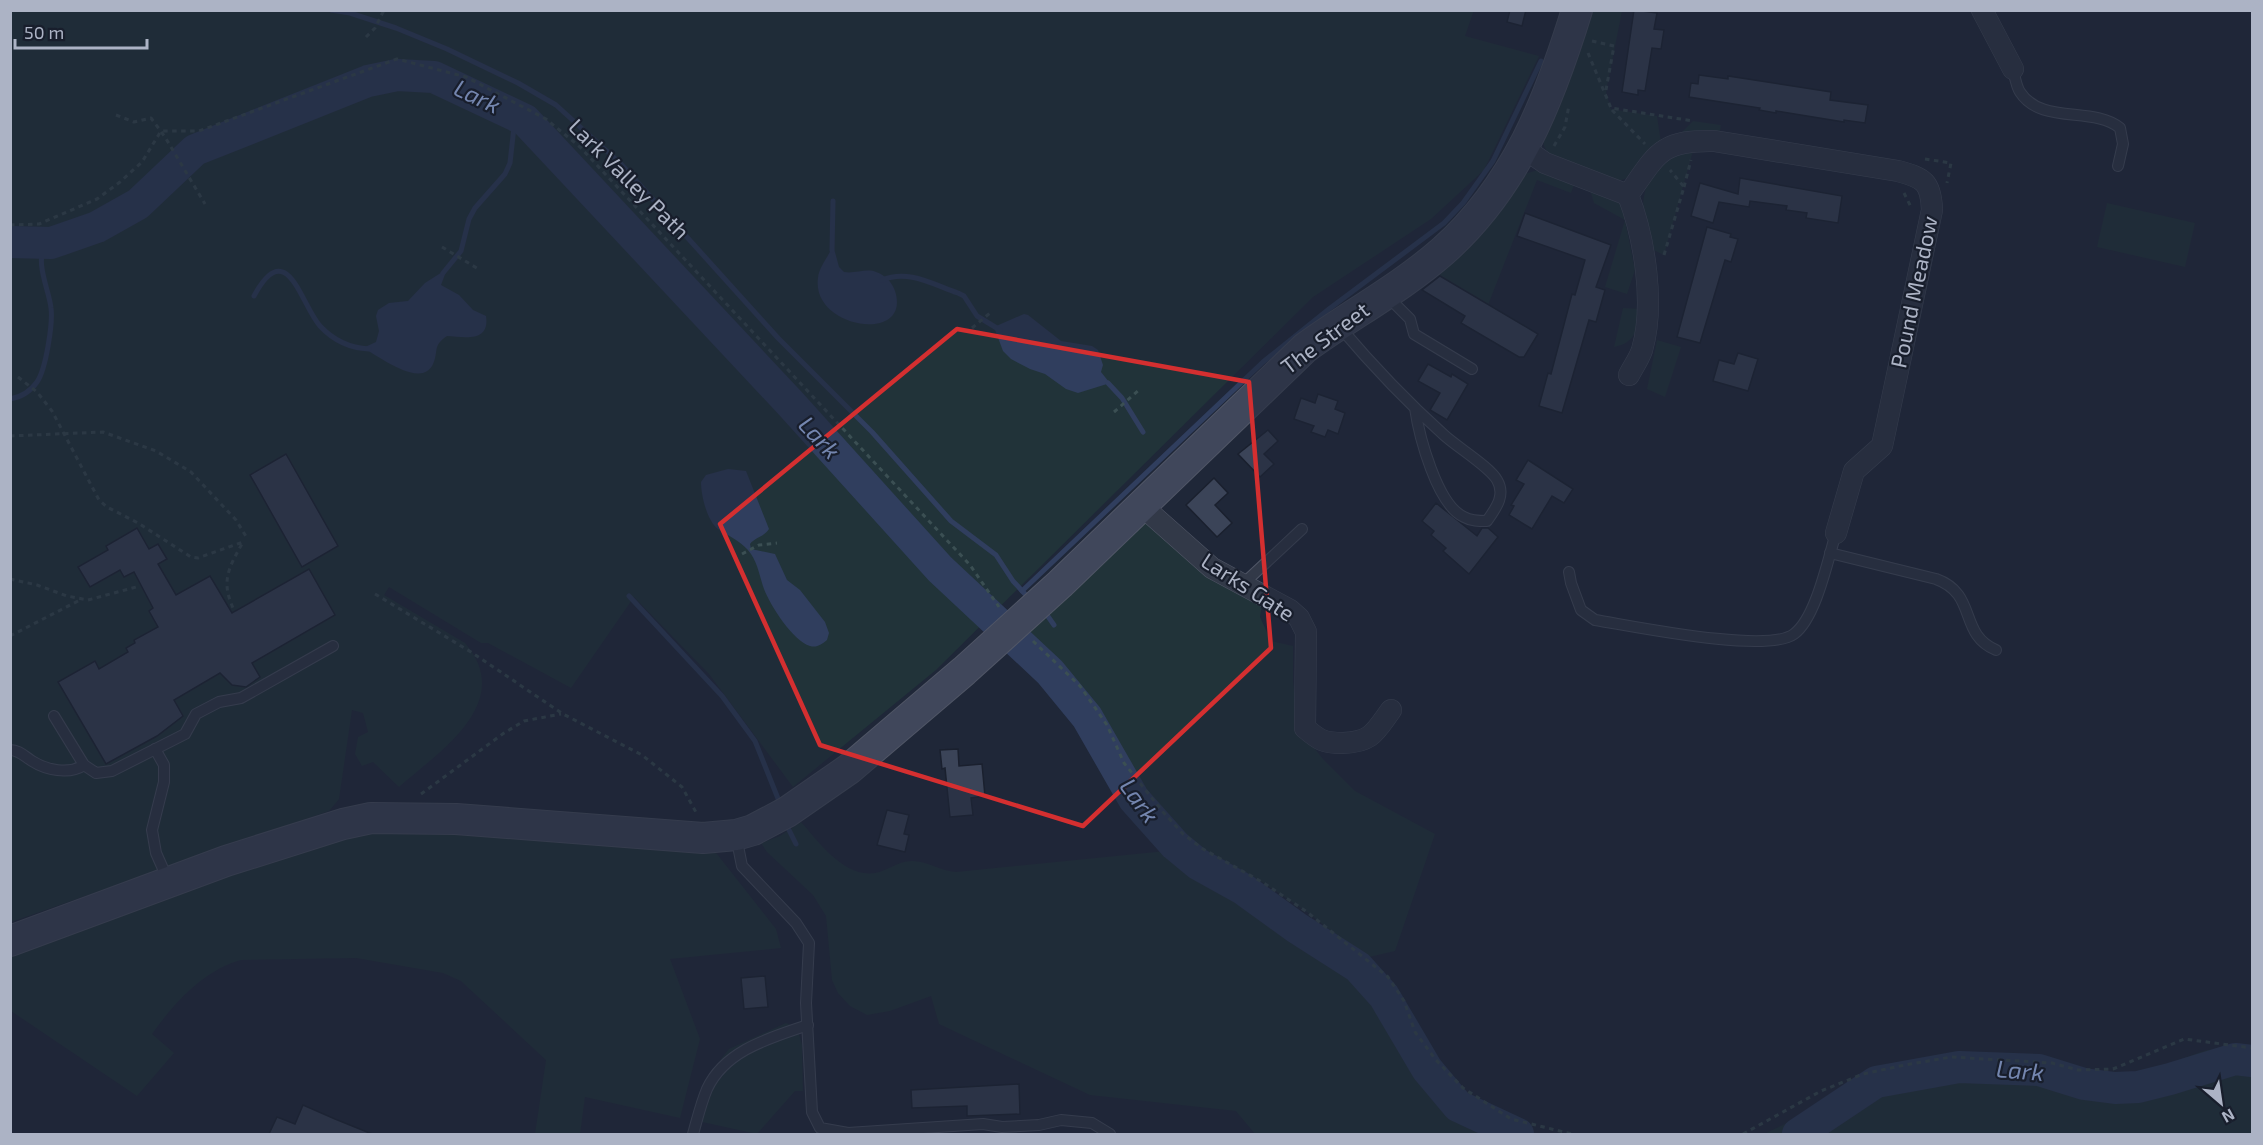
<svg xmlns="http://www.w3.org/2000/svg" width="2263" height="1145" font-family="'Exo 2',sans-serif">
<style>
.green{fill:#213339}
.water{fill:#303e5e}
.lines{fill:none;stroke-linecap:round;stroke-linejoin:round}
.stream{stroke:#303e5e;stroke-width:5}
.river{stroke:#303e5e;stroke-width:32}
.building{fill:#3b4458;stroke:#1a202e;stroke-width:1.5}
.lane-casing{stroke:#505666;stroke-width:12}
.street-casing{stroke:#505666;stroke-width:22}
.secondary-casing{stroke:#505666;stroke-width:32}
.path{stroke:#3b4f53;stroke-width:3;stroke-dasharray:4.5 4.5;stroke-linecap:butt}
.lane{stroke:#323948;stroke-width:10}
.street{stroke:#323948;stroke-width:21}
.secondary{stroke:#40475b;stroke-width:30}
.marked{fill:none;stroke:#d42f30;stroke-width:4.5;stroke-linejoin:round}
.labels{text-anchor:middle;stroke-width:4.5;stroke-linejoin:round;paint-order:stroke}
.street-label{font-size:22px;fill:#acb3c5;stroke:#181e2c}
.water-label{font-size:24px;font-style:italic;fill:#7486af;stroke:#181e2c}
</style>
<rect width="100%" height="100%" fill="#1f2738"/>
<g class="green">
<path d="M1474,10L1465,36L1539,56L1484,170L1431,219L1313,297L936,670L793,787L709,674L634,597L571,688L488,643H481L389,587L384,595L465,643C516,702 440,751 399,787L373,762L362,766L355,754L358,737L368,732L363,713L352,710L339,799L329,811L11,922L10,11Z"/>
<path d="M1591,11H1622L1606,92L1611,109L1657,116L1661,143L1628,178L1618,181L1549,155L1544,146L1542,134Z"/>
<path d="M1693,121L1721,125L1718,141L1678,136Z"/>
<path d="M1693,151L1664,255L1647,247C1642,205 1638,196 1660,159Z"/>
<path d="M1538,170L1575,182L1571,193L1537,180L1488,305L1437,274L1524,174Z"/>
<path d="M1589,187L1621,201L1631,218L1625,220L1635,270L1627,294L1605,287L1625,220L1594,203Z"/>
<path d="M2107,203L2195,223L2185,267L2097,247Z"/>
<path d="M1623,308L1641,309C1638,328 1636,343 1614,347Z"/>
<path d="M1657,340L1681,347L1665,397L1647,389Z"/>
<path d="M1143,522L1149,524L1213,581L1262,605L1260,617L1271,641L1293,646V681L1299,729L1323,759L1355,791L1435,834L1395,951L1365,958L1307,912L1262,882L1203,849L1183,834L1163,812L1124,763L1107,725L1080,686L1022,629Z"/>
<path d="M801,822C819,842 844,878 875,873C887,871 899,861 911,861C925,860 941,871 956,872L1166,851L1227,891L1291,926L1314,943L1341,969L1371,1005L1422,1080L1453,1109L1510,1134H1255L1236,1111L1090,1095L939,1024L931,996L890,1011L867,1015L850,1006L838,993L832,980L826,916L813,895L767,852L761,843L780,836Z"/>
<path d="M362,828L713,849L776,929L781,948L670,959L700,1039L680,1118L585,1097L580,1134H535L546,1060L461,981L443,973L356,958L241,960C204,970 174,1003 152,1034L174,1053L137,1096L11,1011L10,950Z"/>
<path d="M786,1023L797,1027L802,1045L803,1091H795L757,1134L693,1120C702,1096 712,1068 729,1049Z"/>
<path d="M2207,1050H2240L2252,1054V1134H1764L1785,1124L1838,1091L1949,1059C1991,1055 2029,1074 2070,1080C2116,1087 2165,1064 2207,1050Z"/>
</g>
<g class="water">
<path d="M833,245L839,267L844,272C855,274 867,268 876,272C885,275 892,282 895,291C912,344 811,329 818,278C819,266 829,257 833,245Z"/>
<path d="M447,269L441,285L459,295L473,310L486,316C490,343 464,337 447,336C432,346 439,351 433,364C421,390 378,355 363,348L376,342L379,331L376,316L378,310L389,303L408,301L425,283Z"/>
<path d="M1024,314L1028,315L1061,341L1092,346L1098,350L1103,365L1101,372L1113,387L1107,384L1078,393L1066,389L1045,374L1030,369L1011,359L1003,351L994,327Z"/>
<path d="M728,469L746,471L769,529C764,537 755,537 750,544L751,549L775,554L787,580L800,590L825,622L829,633L827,640C822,644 817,648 810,646C793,641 770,605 764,589C760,578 758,564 751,554C743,542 730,537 718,529C707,521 701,495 701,482L706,475Z"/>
</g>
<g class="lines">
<g class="stream">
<path d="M331,10L350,13L396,28L447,49L518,83L556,105L621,164L778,338L872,432L951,521L996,555L1013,581L1025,594"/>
<path d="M832,250L833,201"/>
<path d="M443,273L461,251L469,219L475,208L505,174L510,163L514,127L519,122H524"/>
<path d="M882,280C908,269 932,284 958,293L964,296L977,316L1000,330"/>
<path d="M254,296C287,234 301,305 320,326C334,341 349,348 369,349"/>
<path d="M1108,383L1122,398L1143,432"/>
<path d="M10,399C22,397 30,392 37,382C46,369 53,323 51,308C49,289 34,262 46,244"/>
<path d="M1022,591L1263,362L1329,309L1444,223L1463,203L1493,161L1541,61"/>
<path d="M629,596L722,696L755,741L781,806"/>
<path d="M1047,615L1054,625"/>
<path d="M786,824L796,844"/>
</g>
<g class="river">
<path d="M10,242L51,243L97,227L138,204L195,150L368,81L397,75L434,77L525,120L790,403L940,569L1050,672L1087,717L1134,799L1175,845L1198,864L1243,889L1297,928L1358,967L1384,996L1427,1069L1458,1106L1518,1134"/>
<path d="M1798,1134L1876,1082L1959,1067L2039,1070L2084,1084L2115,1088L2138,1087L2170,1079L2235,1059L2252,1061"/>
</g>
</g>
<g class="building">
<path d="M1510,10H1526L1522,26L1507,22Z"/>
<path d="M1634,10L1657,13L1654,29L1664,30L1661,49L1652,48L1645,91L1638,90V95L1622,92Z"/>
<path d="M1699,75L1728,79V76L1831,92L1830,100L1868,105L1865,123L1844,120V122L1776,111V113L1759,110L1760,108L1689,97L1691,83L1698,84Z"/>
<path d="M1740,178L1842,196L1838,223L1806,218L1807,213L1786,210L1787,206L1750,201L1749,207L1719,202L1713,223L1691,216L1700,183L1738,194Z"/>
<path d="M1525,213L1611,245L1596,287L1605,290L1596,322L1589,320L1562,413L1539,406L1548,373L1551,374L1572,294L1575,295L1585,260L1517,236Z"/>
<path d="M1707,227L1731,234L1730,237L1738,239L1731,262L1725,260L1700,343L1677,337Z"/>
<path d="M1440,276L1538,334L1524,357H1519L1461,323L1465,316L1422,290Z"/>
<path d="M1738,353L1758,359L1748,391L1713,381L1719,360L1734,364Z"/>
<path d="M1428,364L1451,377L1452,374L1468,384L1447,420L1430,410L1440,393L1418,381Z"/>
<path d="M1318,394L1338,401L1335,409L1345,413L1338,434L1328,430L1325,437L1311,432L1314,426L1294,419L1301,398L1315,403Z"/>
<path d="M1268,430L1278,441L1264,454L1274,464L1260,477L1238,454Z"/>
<path d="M286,454L338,546L302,567L250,475Z"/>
<path d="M1528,460L1573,489L1564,503L1552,496L1532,529L1509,515L1514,506L1511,505L1524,484L1516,480Z"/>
<path d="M1214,478L1228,493L1215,505L1232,523L1217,537L1186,505Z"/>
<path d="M1436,503L1477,536L1482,528H1488L1498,537L1469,574L1443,551L1446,548L1431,535L1434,531L1422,521Z"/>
<path d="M137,528L149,549L158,544L167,559L158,564L176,595L210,576L232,613L309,569L335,615L252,663L260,677L246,687L232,685L220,673L174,700L183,716L157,736L106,764L58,682L95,661L99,669L128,652L126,648L135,643L134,640L158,627L149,611L153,608L134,572L124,577L120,570L90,587L78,567L108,550L106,546Z"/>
<path d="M958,749L959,766L982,764L985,796L971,798L973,815L950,817L945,768L942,769L940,750Z"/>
<path d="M887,810L909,815L904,834L909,835L905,852L877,845Z"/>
<path d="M765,976L768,1007L744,1009L741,978Z"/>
<path d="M1019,1084L1020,1114L967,1116V1106L912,1108L911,1090Z"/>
<path d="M303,1105L335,1119L372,1134H269L277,1117L295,1124Z"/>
</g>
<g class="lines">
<g class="lane-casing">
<g id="lane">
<path d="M2013,69C2015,77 2016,86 2020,92C2041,125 2093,106 2120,128L2123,144L2118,166"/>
<path d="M1387,296L1410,319L1414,334L1472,369"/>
<path d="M1339,326C1372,365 1406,401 1444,435C1457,447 1490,467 1497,480C1506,495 1496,508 1487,521C1479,521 1471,521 1464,517C1437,505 1419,436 1415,408"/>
<path d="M1830,553L1936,579C1978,594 1958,634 1996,650"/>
<path d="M1569,572L1571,583L1581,610L1595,620C1633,626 1767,654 1794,634C1816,618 1828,559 1836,533"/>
<path d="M1242,585L1302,529"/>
<path d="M54,716L84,765L96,773L112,771L185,734L196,714L219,702L241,698L333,646"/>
<path d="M155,749L164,765V782L152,830L156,853L168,880"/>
<path d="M10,750C19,750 24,756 32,761C46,770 69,775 84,765"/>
<path d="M736,836L742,866L796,923L809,943L806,1003L812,1112L820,1128L848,1133L983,1124L1002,1127L1039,1125L1061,1120L1092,1123L1110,1134"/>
<path d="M693,1134C697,1120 701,1103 707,1089C725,1050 770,1038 808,1025"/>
</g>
</g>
<g class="street-casing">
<g id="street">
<path d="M1982,10L2013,69"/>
<path d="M1525,149L1545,163L1628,195"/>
<path d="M1629,375C1633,367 1639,359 1642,350C1655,305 1645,239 1628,195C1657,154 1660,140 1714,141L1898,171C1924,178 1931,182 1932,210L1882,446L1854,471L1836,533"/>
<path d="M1142,506L1212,568L1290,610L1299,618L1306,632L1305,728C1319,740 1323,743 1343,743C1372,742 1375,732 1391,710"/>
</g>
</g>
<g class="secondary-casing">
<path id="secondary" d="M10,941L226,861L343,824L371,818L456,819L703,838L736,835L753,830L787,812L849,769L964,671L1060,584L1305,348C1350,315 1401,288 1443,251C1516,186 1549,101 1577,10"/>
</g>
<g class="path">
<path d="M366,37L375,28L384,10"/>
<path d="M1592,41L1614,46L1606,90"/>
<path d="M1588,53L1611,108L1693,121"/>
<path d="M1612,110L1645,144"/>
<path d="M116,115L134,122L151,118L165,137L205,204"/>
<path d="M1554,146L1565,127L1569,105"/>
<path d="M1925,159L1951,163L1947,183"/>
<path d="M1684,187L1691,160"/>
<path d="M1904,193L1912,209"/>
<path d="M10,225L39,224L97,199L120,182L142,162L161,131H199L397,59L466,77L546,119L580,147L970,565L999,607"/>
<path d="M442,247L480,270"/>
<path d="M1664,255L1684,187L1670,170"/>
<path d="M972,328L990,313"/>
<path d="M18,377L37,392L52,411L99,500L107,507L138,523L191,557L198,558L243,542C228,569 220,582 235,612"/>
<path d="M1114,412L1139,390"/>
<path d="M10,436L103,432L156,451L191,472L236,520L247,538"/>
<path d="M742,554L759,545L777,543"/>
<path d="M10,579L37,585L67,596L88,600L140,586"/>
<path d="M375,594L471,652L563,714L642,755L682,787L697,814"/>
<path d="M10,636L80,600"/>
<path d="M1033,641L1080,686L1107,725L1124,763L1163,812L1183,834L1203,849L1262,882L1307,912L1388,977L1404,1001L1415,1032L1436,1060L1463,1088L1511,1119L1572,1134"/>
<path d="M421,794L504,733L524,721L561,714"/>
<path d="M1743,1134L1821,1091L1863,1074L1905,1065L1951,1057L2052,1063L2078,1070L2113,1069L2184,1039L2252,1048"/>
</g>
<use href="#lane" class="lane"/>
<use href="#street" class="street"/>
<use href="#secondary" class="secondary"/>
</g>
<path d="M0 0H2263V1145H0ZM957,329L1249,382L1271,648L1083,826L820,745L720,524Z" fill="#1f2738" fill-opacity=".55" fill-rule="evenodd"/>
<path class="marked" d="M957,329L1249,382L1271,648L1083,826L820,745L720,524Z"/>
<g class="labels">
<g class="street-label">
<text transform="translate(629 179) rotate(45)" y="8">Lark Valley Path</text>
<text transform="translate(1914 292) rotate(-78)" y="8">Pound Meadow</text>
<text transform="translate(1325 338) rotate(-37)" y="8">The Street</text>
<text transform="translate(1248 587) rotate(33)" y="8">Larks Gate</text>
</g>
<g class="water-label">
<text transform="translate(477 97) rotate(25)" y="8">Lark</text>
<text transform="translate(819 438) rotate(47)" y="8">Lark</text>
<text transform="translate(1139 801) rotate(54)" y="8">Lark</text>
<text transform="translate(2020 1071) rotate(5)" y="8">Lark</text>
</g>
</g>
<rect width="2263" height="1145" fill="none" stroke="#acb3c5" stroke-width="24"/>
<g transform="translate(2221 1103) rotate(151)" stroke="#181e2c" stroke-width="4.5" paint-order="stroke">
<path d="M0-4.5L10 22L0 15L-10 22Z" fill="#acb3c5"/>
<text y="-9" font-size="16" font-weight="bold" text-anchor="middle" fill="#acb3c5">N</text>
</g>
<path d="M15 39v9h132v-9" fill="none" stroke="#acb3c5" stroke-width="3"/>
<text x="24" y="39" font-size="18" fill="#acb3c5" stroke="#181e2c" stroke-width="4.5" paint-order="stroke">50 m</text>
</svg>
